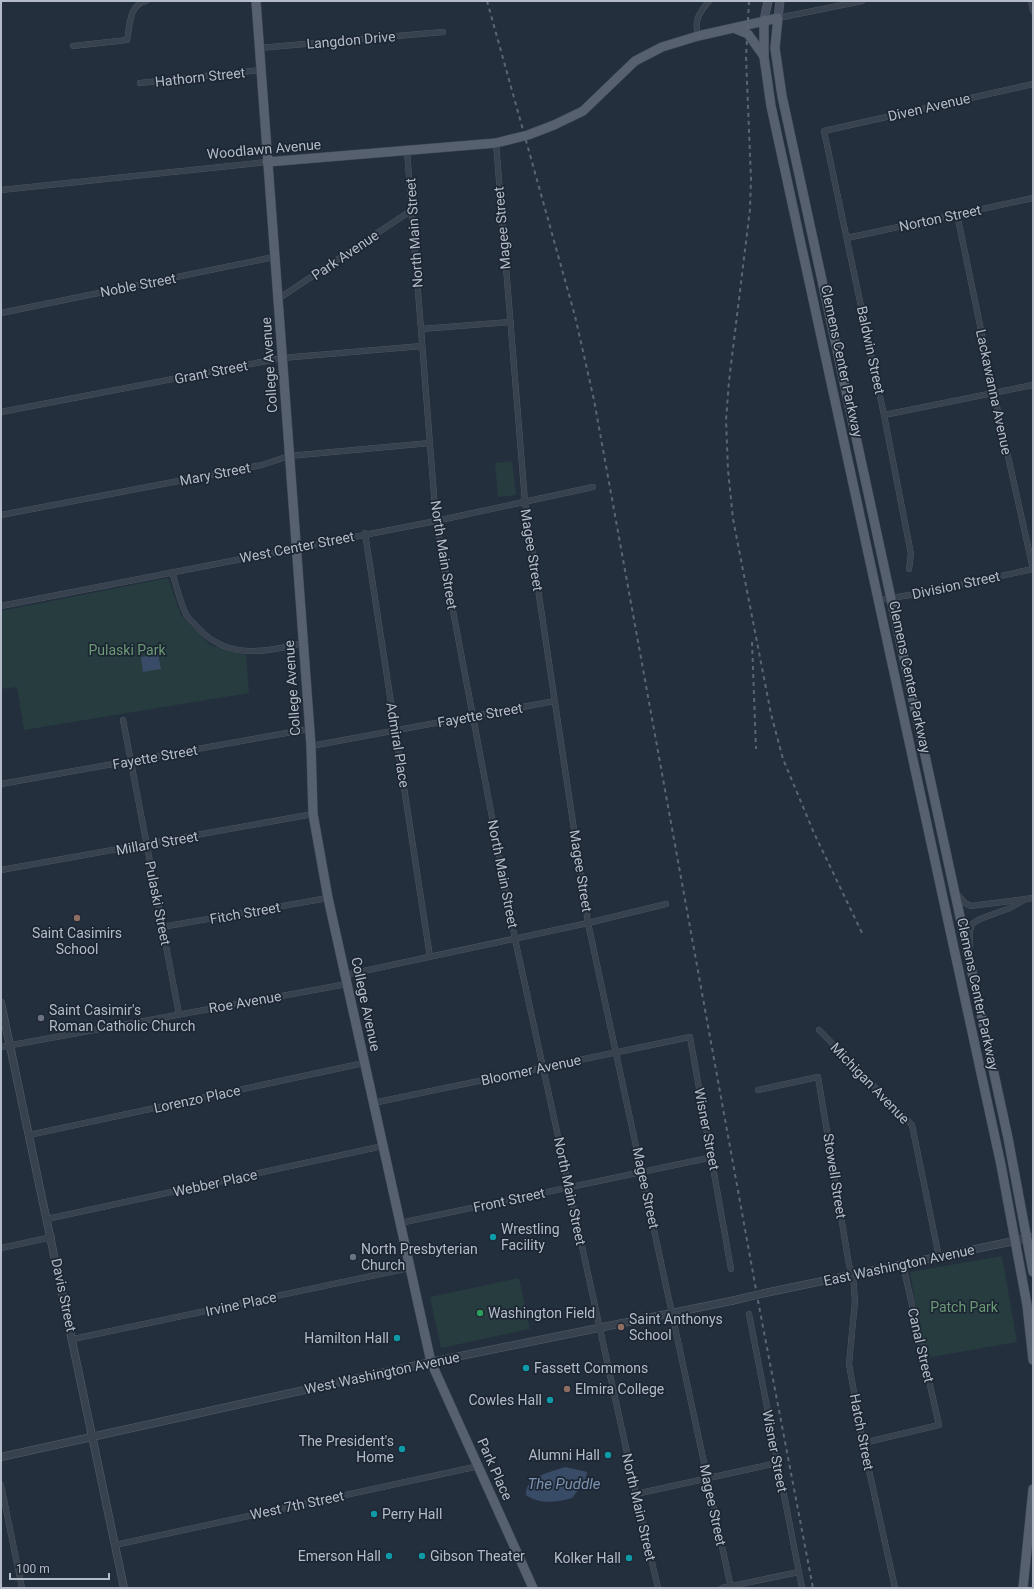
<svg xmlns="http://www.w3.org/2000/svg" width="1034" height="1589" font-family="Roboto,sans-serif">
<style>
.green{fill:#263c3f}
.water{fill:#394c67}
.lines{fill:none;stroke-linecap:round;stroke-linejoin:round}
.minor-casing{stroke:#565f6c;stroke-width:6}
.tertiary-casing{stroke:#565f6c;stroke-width:8}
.secondary-casing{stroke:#565f6c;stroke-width:9}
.primary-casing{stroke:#414a57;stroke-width:10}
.minor{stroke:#38414e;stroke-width:5.5}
.tertiary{stroke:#38414e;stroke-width:7}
.secondary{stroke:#465061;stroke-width:8}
.primary{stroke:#56606e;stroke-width:9}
.rail{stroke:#5a6575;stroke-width:2;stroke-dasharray:4 4;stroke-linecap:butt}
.tertiary-bridge-casing{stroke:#565f6c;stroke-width:8;stroke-linecap:butt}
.tertiary-bridge{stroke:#38414e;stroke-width:7}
.education-dot{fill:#8d6e63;stroke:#1d2633;stroke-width:1.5}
.worship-dot{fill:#6b7280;stroke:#1d2633;stroke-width:1.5}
.culture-dot{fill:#0f9aa8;stroke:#1d2633;stroke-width:1.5}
.leisure-dot{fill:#2e9e5b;stroke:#1d2633;stroke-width:1.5}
.labels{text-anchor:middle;stroke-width:3.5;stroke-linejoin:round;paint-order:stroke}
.street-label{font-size:14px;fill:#b4bcc9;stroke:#1d2633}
.park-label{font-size:14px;fill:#6b9a76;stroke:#1d2633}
.poi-label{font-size:14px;fill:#b4bcc9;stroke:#1d2633;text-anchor:start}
.water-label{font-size:15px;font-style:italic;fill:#7c92b1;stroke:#1d2633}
</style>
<rect width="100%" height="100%" fill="#242f3e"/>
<g class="green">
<path d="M512,461L516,495L498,497L495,463Z"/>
<path d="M168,578L181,615L210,645L246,655L249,693L24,730L17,687L1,689V611Z"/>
<path d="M1002,1256L1017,1342L925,1358L910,1272Z"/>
<path d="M519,1278L530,1329L441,1348L430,1297Z"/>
</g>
<g class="water">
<path d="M158,654L161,669L143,672L141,657Z"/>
<path d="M565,1467L587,1472L585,1481L572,1498C557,1502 540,1505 526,1495C525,1476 552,1472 565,1467Z"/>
</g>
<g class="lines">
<g class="minor-casing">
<g id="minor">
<path d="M1031,1L1033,11"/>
<path d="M778,18L862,1"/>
<path d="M698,36C694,20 699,13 709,1"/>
<path d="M73,46L127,40C130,26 129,4 146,1"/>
<path d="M259,48L443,32"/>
<path d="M140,83L260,70"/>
<path d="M496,143L525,502L588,923L731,1588"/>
<path d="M407,151L436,521L515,939L636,1494L658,1588"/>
<path d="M1,190L267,162"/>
<path d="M957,214L994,393L1033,569"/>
<path d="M847,238L1033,198"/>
<path d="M278,299L412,210"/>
<path d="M1,313L274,257"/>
<path d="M421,329L511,322"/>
<path d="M1,412L282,358L422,346"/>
<path d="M884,415L1033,385"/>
<path d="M1,515L262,465L289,456L430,443"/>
<path d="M365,533L430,957"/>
<path d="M909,569L911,554L884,415L824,131L1033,84"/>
<path d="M172,572C176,584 181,606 187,616C190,620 196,625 199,629C229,660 265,652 303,643"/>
<path d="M879,600L922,593L1033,569"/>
<path d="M1,606L436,521L593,487"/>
<path d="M123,720L179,1014"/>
<path d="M311,746L555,701"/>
<path d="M1,784L309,729"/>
<path d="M1,870L313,814"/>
<path d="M957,894L965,903L971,906L1033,898"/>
<path d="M162,927L328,898"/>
<path d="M970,945V931L972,924L980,919L1010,908L1026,899"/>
<path d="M345,975L588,923L666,904"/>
<path d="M819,1030L912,1125L939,1257"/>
<path d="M1,1047L347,984"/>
<path d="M758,1090L818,1077L849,1265L853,1275L855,1301L849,1364L863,1443L895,1588"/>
<path d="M373,1103L690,1037L731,1269"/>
<path d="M29,1135L364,1063"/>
<path d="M47,1219L383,1146"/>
<path d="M400,1223L713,1157"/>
<path d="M1,1248L52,1237"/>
<path d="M749,1314L802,1588"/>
<path d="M73,1339L409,1268"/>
<path d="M863,1443L939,1425L903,1265"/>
<path d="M1,1485L22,1588"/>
<path d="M636,1494L777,1463"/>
<path d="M115,1545L479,1466"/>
<path d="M722,1588L799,1572"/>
</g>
</g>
<g class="tertiary-casing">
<g id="tertiary">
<path d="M1,1003L124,1588"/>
<path d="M765,1293L1033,1237"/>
<path d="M1,1457L431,1362L731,1301"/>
</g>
</g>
<g class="secondary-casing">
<g id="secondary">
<path d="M778,18L780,1"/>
<path d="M764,20L768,1"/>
</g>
</g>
<g class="primary-casing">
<g id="primary">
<path d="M256,1L311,746L313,814L328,898L431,1362L533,1588"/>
<path d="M764,20V57L771,106L1001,1165L1027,1305L1033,1360"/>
<path d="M736,29L748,34L763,55"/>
<path d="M267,162L496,143L528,135L554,125L583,111L635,61L662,47L698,36L778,18L775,48L782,96L1008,1138L1033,1272"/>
<path d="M1023,1588L1033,1489"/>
</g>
</g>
<use href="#minor" class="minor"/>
<use href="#tertiary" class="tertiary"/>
<use href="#secondary" class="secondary"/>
<use href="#primary" class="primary"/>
<g class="rail">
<path d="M487,1L575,316L594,400L759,1306L813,1588"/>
<path d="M749,1L746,57L751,179L750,209L729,381L726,420L728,470L733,519L771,714L783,759L814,833L863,935"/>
<path d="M752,642L756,749"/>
</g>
<g class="tertiary-bridge-casing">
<path id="tertiary-bridge" d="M731,1301L765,1293"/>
</g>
<use href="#tertiary-bridge" class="tertiary-bridge"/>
</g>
<g class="education-dot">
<circle cx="77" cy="918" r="4"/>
<circle cx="621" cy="1327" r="4"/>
<circle cx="567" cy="1389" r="4"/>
</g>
<g class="worship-dot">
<circle cx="41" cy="1018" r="4"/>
<circle cx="353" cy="1257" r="4"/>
</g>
<g class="culture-dot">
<circle cx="493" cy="1237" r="4"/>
<circle cx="397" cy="1338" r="4"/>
<circle cx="526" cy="1368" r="4"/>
<circle cx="550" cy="1400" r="4"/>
<circle cx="402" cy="1449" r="4"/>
<circle cx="608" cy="1455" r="4"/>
<circle cx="374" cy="1514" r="4"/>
<circle cx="389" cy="1556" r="4"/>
<circle cx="422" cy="1556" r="4"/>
<circle cx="629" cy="1558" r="4"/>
</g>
<circle class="leisure-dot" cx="480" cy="1313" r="4"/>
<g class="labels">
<g class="street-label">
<text transform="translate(351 40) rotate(-5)" y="5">Langdon Drive</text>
<text transform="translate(200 77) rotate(-6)" y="5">Hathorn Street</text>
<text transform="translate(929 107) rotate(-13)" y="5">Diven Avenue</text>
<text transform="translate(264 149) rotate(-5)" y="5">Woodlawn Avenue</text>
<text transform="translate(940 218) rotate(-12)" y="5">Norton Street</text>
<text transform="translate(502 228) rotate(-95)" y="5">Magee Street</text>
<text transform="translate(414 233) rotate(-94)" y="5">North Main Street</text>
<text transform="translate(345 255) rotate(-34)" y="5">Park Avenue</text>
<text transform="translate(138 285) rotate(-11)" y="5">Noble Street</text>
<text transform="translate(871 350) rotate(78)" y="5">Baldwin Street</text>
<text transform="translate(842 361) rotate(78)" y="5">Clemens Center Parkway</text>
<text transform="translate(269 365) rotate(-94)" y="5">College Avenue</text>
<text transform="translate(211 372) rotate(-11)" y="5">Grant Street</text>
<text transform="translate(994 392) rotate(78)" y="5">Lackawanna Avenue</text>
<text transform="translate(215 474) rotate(-11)" y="5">Mary Street</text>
<text transform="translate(297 547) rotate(-11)" y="5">West Center Street</text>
<text transform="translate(532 550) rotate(81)" y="5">Magee Street</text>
<text transform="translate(444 555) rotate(81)" y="5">North Main Street</text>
<text transform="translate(956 585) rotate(-12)" y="5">Division Street</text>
<text transform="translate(910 677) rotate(78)" y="5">Clemens Center Parkway</text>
<text transform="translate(292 688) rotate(-94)" y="5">College Avenue</text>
<text transform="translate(480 715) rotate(-10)" y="5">Fayette Street</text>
<text transform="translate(398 745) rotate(81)" y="5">Admiral Place</text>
<text transform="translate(155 757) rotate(-10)" y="5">Fayette Street</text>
<text transform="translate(157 843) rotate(-10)" y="5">Millard Street</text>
<text transform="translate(581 871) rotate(81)" y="5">Magee Street</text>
<text transform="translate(503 874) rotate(79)" y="5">North Main Street</text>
<text transform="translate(158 903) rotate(79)" y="5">Pulaski Street</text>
<text transform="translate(245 913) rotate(-10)" y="5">Fitch Street</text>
<text transform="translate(978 994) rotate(78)" y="5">Clemens Center Parkway</text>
<text transform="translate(245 1002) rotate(-10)" y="5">Roe Avenue</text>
<text transform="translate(366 1004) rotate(78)" y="5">College Avenue</text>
<text transform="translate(531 1070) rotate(-12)" y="5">Bloomer Avenue</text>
<text transform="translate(870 1083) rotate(46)" y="5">Michigan Avenue</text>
<text transform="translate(197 1099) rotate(-12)" y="5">Lorenzo Place</text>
<text transform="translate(707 1129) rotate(79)" y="5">Wisner Street</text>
<text transform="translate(835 1176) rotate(81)" y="5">Stowell Street</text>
<text transform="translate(215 1183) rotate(-12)" y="5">Webber Place</text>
<text transform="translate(646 1188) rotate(78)" y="5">Magee Street</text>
<text transform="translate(570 1191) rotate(78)" y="5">North Main Street</text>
<text transform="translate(509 1200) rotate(-12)" y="5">Front Street</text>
<text transform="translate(899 1265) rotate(-12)" y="5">East Washington Avenue</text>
<text transform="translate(64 1295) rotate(78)" y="5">Davis Street</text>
<text transform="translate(241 1304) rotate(-12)" y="5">Irvine Place</text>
<text transform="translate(921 1345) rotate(77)" y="5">Canal Street</text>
<text transform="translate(382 1373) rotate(-12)" y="5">West Washington Avenue</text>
<text transform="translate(862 1432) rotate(79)" y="5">Hatch Street</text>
<text transform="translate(775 1451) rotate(79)" y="5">Wisner Street</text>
<text transform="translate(495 1469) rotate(66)" y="5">Park Place</text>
<text transform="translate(297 1505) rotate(-12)" y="5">West 7th Street</text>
<text transform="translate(713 1505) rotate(78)" y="5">Magee Street</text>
<text transform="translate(639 1507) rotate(77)" y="5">North Main Street</text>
</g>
<g class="park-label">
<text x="127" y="655">Pulaski Park</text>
<text x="964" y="1312">Patch Park</text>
</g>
<g class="poi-label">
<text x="77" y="938" text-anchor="middle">Saint Casimirs<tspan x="77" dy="16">School</tspan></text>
<text x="49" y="1015">Saint Casimir's<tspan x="49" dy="16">Roman Catholic Church</tspan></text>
<text x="501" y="1234">Wrestling<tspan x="501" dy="16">Facility</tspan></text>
<text x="361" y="1254">North Presbyterian<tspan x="361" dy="16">Church</tspan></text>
<text x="488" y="1318">Washington Field</text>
<text x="629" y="1324">Saint Anthonys<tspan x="629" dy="16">School</tspan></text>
<text x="389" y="1343" text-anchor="end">Hamilton Hall</text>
<text x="534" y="1373">Fassett Commons</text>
<text x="575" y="1394">Elmira College</text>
<text x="542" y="1405" text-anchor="end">Cowles Hall</text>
<text x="394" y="1446" text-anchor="end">The President's<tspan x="394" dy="16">Home</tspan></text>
<text x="600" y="1460" text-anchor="end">Alumni Hall</text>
<text x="382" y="1519">Perry Hall</text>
<text x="381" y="1561" text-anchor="end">Emerson Hall</text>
<text x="430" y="1561">Gibson Theater</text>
<text x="621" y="1563" text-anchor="end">Kolker Hall</text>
</g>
<g class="water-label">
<text x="564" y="1489">The Puddle</text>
</g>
</g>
<rect width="1034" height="1589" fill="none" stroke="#b4bcc9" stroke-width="4"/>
<path d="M10 1573v6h99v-6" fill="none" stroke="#b4bcc9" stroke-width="2"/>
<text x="16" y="1573" font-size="12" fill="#b4bcc9" stroke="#1d2633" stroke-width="3" paint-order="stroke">100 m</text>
</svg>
